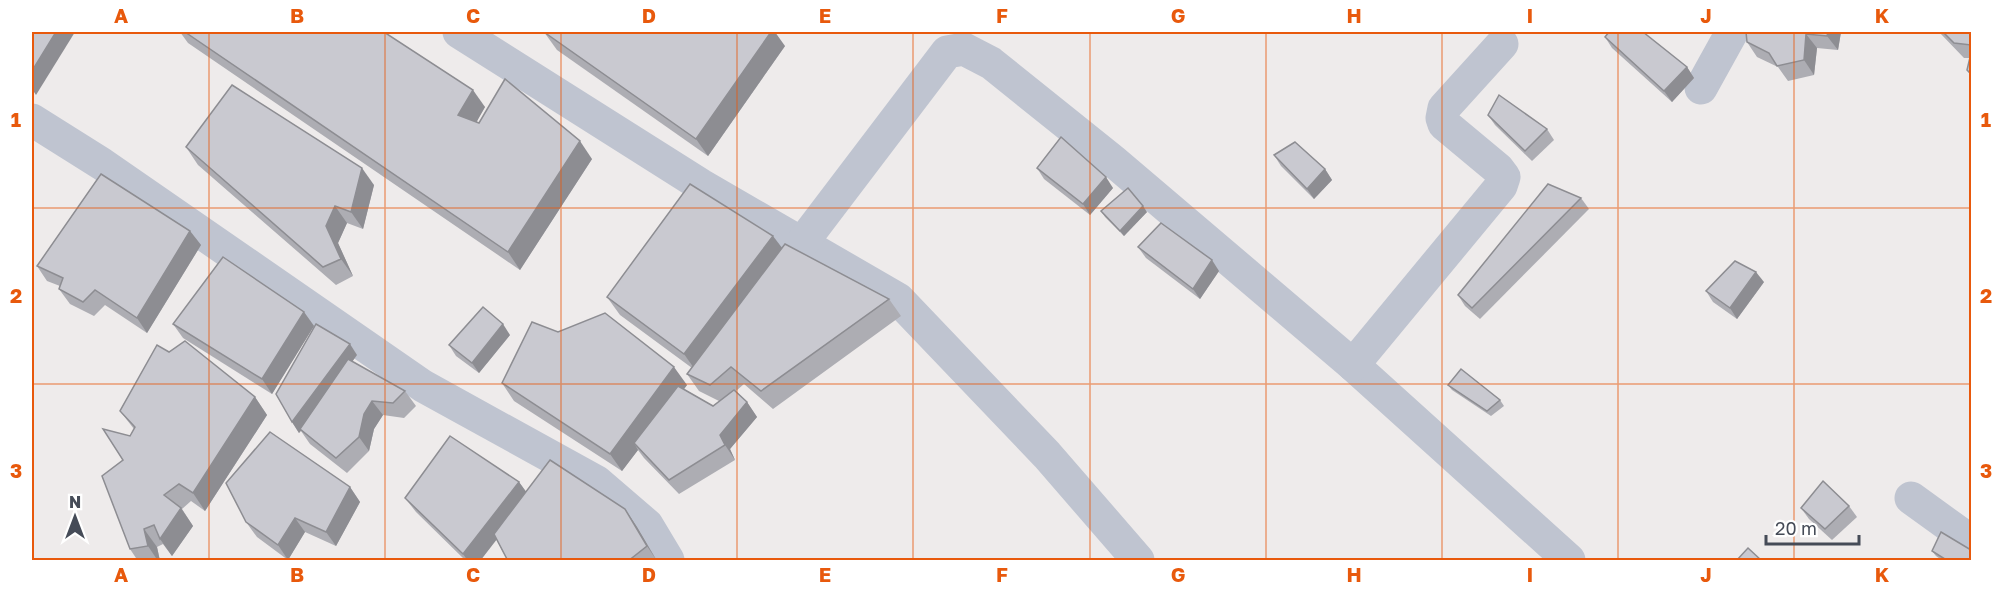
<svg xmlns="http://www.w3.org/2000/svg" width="2003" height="592" font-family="'Golos Text',sans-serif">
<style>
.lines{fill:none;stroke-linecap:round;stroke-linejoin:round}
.street{stroke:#bfc4d0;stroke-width:33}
.wall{fill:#adadb3}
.shaded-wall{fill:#8d8d92}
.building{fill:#c9c9d0;stroke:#8d8d92;stroke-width:1.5}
.grid{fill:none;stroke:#e8590c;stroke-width:1.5;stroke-opacity:0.55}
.neatline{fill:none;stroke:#e8590c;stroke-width:2}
.grid-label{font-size:20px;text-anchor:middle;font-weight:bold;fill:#e8590c}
</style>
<rect width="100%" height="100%" fill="#eeebeb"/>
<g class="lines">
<g class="street">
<path d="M459,32L701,185L898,299L1047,455L1138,560"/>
<path d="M1701,88L1732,32"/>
<path d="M32,120L102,164L423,386L597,482L647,525L668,560"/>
<path d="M802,243L947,52L964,49L991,63L1112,160L1353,365L1569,560"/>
<path d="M1353,365L1501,186L1504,177L1498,169L1444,124L1442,118L1444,108L1502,44"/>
<path d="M1911,498L1972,542"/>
</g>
</g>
<g class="wall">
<path d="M180,32H384L485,107L476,122L592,159L520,270L188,43Z"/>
<path d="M544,32L785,46L708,156L557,50Z"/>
<path d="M1746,32H1841L1838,50L1817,48L1814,75L1788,81L1778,67L1757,57L1747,42Z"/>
<path d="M1939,32H1971V76L1967,70L1970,58H1964Z"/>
<path d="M1605,37L1687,67L1694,78L1672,102L1612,48Z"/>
<path d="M1488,115L1547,129L1554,140L1532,161L1495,125Z"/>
<path d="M186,147L374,185L363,229L347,223L338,243L353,276L336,285L198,165Z"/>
<path d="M1274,155L1325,169L1332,180L1314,199L1281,166Z"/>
<path d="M1037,168L1113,188L1090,215L1044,179Z"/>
<path d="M1581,198L1589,209L1480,319L1465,306L1458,295Z"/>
<path d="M1101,211L1147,212L1124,236L1105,217Z"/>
<path d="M190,231L201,245L147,333L105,305L94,316L70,304L59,289L60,286L47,281L37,266Z"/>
<path d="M1138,247L1219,271L1200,299L1146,258Z"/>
<path d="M782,248L889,299L901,316L773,409L744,384L736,391L747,402L757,417L730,449L735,460L679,494L644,458L638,450L622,471L514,401L502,383L687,385L684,389L713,406L719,401L699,391L687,374L692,368L620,315L607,297Z"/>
<path d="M1764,282L1737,319L1713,302L1706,291Z"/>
<path d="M304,312L314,326L272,394L183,338L173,324Z"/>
<path d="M510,335L479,373L456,356L449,345Z"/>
<path d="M169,352L255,397L267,415L205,511L191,501L182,509L193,526L172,556L163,544L157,547L160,561H138L130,549L123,460L130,436L134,429L120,411Z"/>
<path d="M357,355L352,362L405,391L416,406L404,418L383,415L374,429L369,451L347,473L310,444L301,431L299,433L292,422Z"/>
<path d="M1448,385L1500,400L1504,406L1491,416L1452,390Z"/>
<path d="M519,482L526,492L625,509L637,527L657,561H508L496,539L480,561H466L416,512L405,498Z"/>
<path d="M350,487L360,502L336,546L305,532L288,560L257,537L246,522Z"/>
<path d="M1849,506L1857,517L1832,540L1809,519L1801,508Z"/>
<path d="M1971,550V561H1943L1936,556L1932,551Z"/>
</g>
<g class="shaded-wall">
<path d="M56,32H75L36,95L32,89V71Z"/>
<path d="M771,32H775L785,46L708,156L696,139Z"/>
<path d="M1828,32H1841L1838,50L1827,36Z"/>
<path d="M1806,34L1817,48L1814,75L1804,60Z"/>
<path d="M1687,67L1694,78L1672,102L1664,91Z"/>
<path d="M473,90L485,107L471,132L458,115Z"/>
<path d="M580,141L592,159L520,270L508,252Z"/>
<path d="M362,168L374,185L363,229L351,212Z"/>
<path d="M1325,169L1332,180L1314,199L1307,189Z"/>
<path d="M1106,177L1113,188L1090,215L1083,204Z"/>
<path d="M335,206L347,223L338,243L353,276L341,259L326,226Z"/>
<path d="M1143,206L1147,212L1124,236L1120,231Z"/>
<path d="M190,231L201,245L147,333L137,318Z"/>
<path d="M773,236L786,253L696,371L684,354Z"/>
<path d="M1212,260L1219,271L1200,299L1193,289Z"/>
<path d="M1756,272L1764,282L1737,319L1730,308Z"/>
<path d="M304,312L314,326L272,394L262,379Z"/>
<path d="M503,324L510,335L479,373L472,363Z"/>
<path d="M350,344L357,355L299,433L292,422Z"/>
<path d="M674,367L687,385L639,449L634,443L638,450L622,471L610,454Z"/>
<path d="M255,397L267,415L205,511L193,493Z"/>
<path d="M372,401L383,415L374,429L369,451L359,437L364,414Z"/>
<path d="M747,402L757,417L730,449L735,460L725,445L720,435Z"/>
<path d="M519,482L530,497L480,561H468L463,554Z"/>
<path d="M350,487L360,502L336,546L326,532Z"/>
<path d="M181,508L193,526L172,556L160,539Z"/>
<path d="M625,509L637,527L657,561L647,546Z"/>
<path d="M295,518L305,532L288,560L278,545Z"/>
<path d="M144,529L157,547L160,561H158L148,546Z"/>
</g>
<g class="building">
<path d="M32,32H56L32,71Z"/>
<path d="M185,32H384L473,90L458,115L479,123L505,79L580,141L508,252Z"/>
<path d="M544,32H771L696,139Z"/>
<path d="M1609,32H1643L1687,67L1664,91L1605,37Z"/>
<path d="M1746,32H1828L1827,36L1806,34L1804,60L1777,66L1769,53L1747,42Z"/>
<path d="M1943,32H1971V45L1954,43Z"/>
<path d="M1971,53V74L1967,70Z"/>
<path d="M232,85L362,168L351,212L335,206L326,226L341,259L323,267L186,147Z"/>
<path d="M1499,95L1547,129L1525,151L1488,115Z"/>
<path d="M1061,137L1106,177L1083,204L1037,168Z"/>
<path d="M1295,142L1325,169L1307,189L1274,155Z"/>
<path d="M101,174L190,231L137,318L95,290L83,302L59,289L63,278L37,266Z"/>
<path d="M690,184L773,236L684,354L607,297Z"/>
<path d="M1548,184L1581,198L1472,308L1458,295Z"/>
<path d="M1128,188L1143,206L1120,231L1101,211Z"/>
<path d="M1161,223L1212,260L1193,289L1138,247Z"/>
<path d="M785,244L889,299L761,391L731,367L710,385L687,374Z"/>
<path d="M223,257L304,312L262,379L173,324Z"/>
<path d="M1735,261L1756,272L1730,308L1706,291Z"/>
<path d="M483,307L503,324L472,363L449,345Z"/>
<path d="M605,313L674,367L610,454L502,383L532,322L558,332Z"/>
<path d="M316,324L350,344L292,422L276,394Z"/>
<path d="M185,341L255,397L193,493L179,484L164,495L181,508L160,539L154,525L144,529L148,546L130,549L102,476L123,460L103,429L130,436L135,427L120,411L157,345L169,352Z"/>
<path d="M348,359L405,391L393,403L372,401L364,414L359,437L336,458L300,429Z"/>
<path d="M1461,369L1500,400L1487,411L1448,385Z"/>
<path d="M678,386L713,406L734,390L747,402L720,435L725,445L669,480L634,443Z"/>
<path d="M270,432L350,487L326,532L295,518L278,545L246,522L226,483Z"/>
<path d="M450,436L519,482L463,554L405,498Z"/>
<path d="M550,460L625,509L647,546L628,561H508L494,534Z"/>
<path d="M1823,481L1849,506L1825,529L1801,508Z"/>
<path d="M1941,532L1971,550V559L1970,561H1948L1932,551Z"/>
<path d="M1748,548L1762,561H1736Z"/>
</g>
<path class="grid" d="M209,32V560M385,32V560M561,32V560M737,32V560M913,32V560M1090,32V560M1266,32V560M1442,32V560M1618,32V560M1794,32V560M32,208H1972M32,384H1972"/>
<rect width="2003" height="592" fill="none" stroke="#ffffff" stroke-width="66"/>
<g transform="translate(75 517)" stroke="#ffffff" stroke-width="4.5" paint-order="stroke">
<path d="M0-4.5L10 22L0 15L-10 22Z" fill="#454b57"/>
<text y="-9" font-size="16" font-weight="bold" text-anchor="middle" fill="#454b57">N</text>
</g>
<path d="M1766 535v9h93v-9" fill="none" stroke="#454b57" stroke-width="3"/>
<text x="1775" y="535" font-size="18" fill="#454b57" stroke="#ffffff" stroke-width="4.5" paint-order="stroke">20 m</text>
<rect x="33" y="33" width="1937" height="526" class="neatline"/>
<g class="grid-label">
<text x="121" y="23">A</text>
<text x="297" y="23">B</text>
<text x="473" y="23">C</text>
<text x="649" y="23">D</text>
<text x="825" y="23">E</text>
<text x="1002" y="23">F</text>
<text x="1178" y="23">G</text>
<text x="1354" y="23">H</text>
<text x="1530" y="23">I</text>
<text x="1706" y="23">J</text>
<text x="1882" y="23">K</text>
<text x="16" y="127">1</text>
<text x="1986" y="127">1</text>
<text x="16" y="303">2</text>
<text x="1986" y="303">2</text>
<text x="16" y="478">3</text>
<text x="1986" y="478">3</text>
<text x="121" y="582">A</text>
<text x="297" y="582">B</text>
<text x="473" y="582">C</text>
<text x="649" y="582">D</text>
<text x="825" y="582">E</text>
<text x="1002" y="582">F</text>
<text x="1178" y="582">G</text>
<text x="1354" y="582">H</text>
<text x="1530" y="582">I</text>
<text x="1706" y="582">J</text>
<text x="1882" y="582">K</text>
</g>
</svg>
